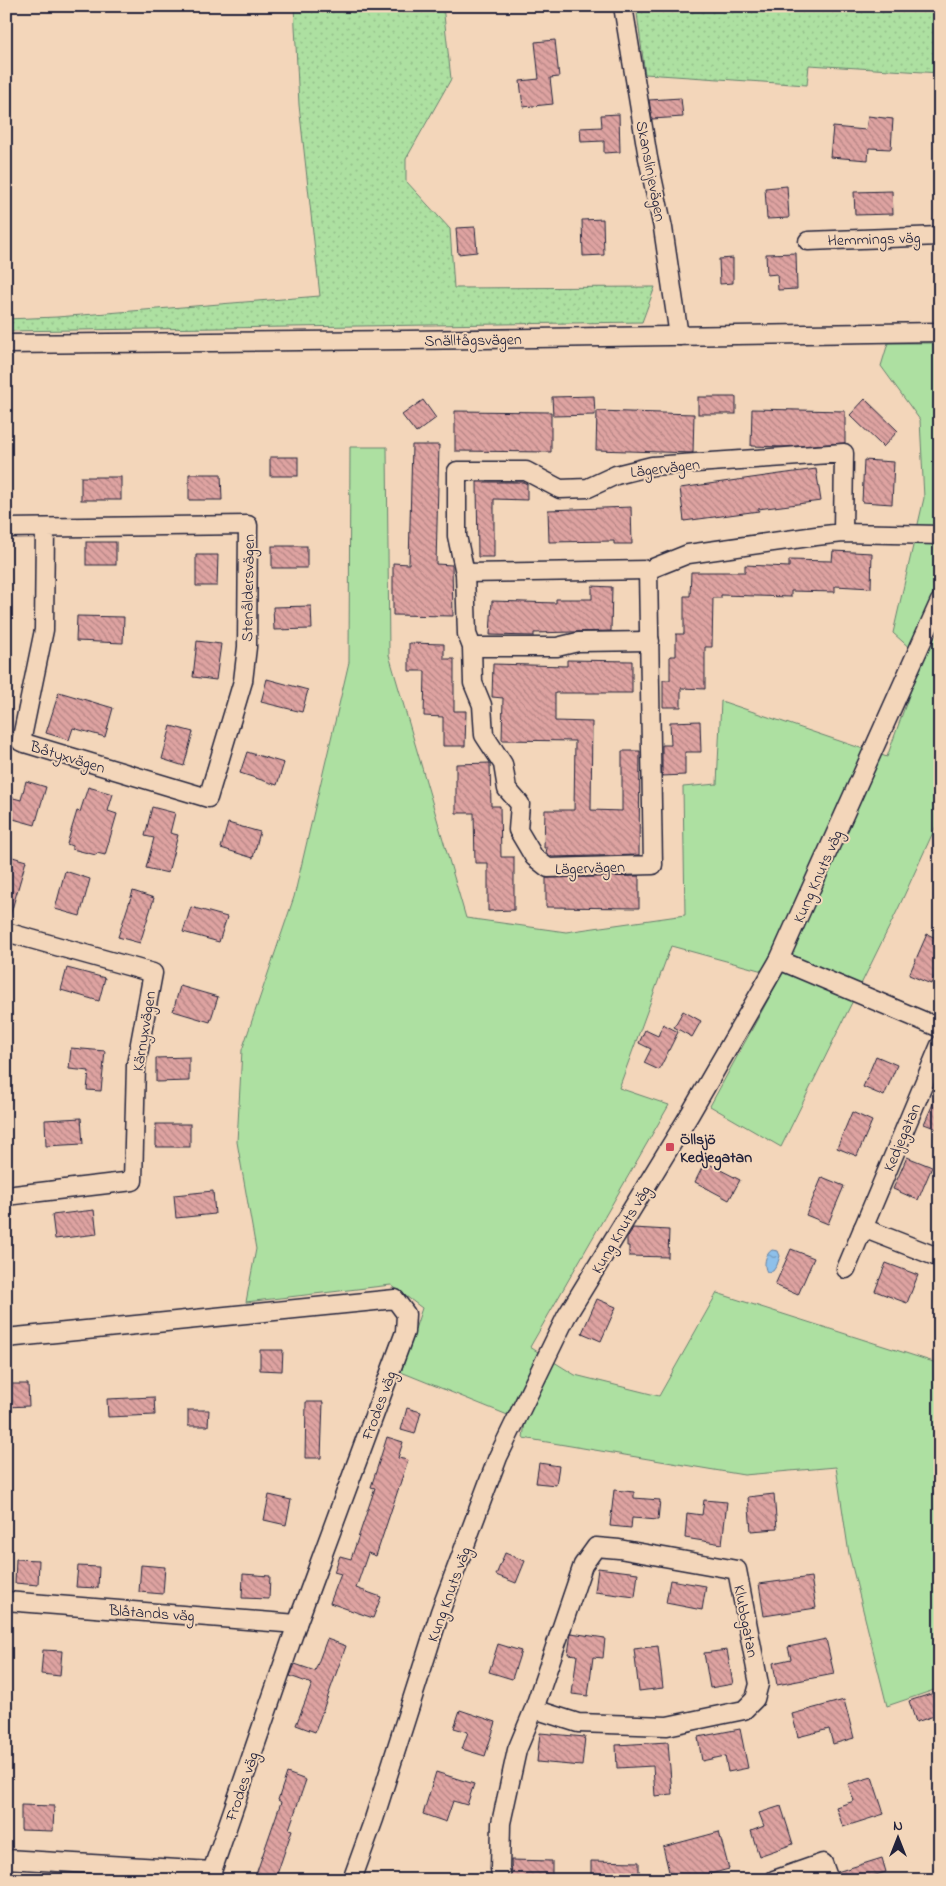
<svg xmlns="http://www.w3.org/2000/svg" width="946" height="1886" font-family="'Indie Flower',sans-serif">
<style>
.grass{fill:url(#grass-dots);stroke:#68816e}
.green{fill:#ade0a1;stroke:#68816e}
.water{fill:url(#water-ripples);stroke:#6381a4}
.building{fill:url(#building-back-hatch);stroke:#22223b}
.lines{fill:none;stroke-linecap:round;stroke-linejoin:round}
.minor-casing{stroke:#22223b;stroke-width:21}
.minor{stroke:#f3d6ba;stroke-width:18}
.poi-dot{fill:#d1495b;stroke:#f3d6ba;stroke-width:2}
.labels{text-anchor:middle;stroke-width:4;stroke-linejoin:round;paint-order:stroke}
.street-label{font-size:16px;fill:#22223b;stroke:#f3d6ba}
.poi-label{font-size:16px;font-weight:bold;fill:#22223b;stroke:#f3d6ba;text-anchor:start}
</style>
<defs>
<pattern id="grass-dots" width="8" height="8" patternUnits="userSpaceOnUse" patternTransform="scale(1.25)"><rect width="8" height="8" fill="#ade0a1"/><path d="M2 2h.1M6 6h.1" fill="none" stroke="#95c08c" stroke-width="1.8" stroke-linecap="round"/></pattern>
<pattern id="water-ripples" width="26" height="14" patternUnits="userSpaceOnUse" patternTransform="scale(1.25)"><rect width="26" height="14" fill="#8ec0ea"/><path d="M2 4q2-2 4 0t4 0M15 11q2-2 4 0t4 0" fill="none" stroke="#749cbf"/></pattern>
<pattern id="building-back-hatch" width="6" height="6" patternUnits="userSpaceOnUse" patternTransform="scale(1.25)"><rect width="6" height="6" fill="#dea3a1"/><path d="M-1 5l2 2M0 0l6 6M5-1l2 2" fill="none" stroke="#b48484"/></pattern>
</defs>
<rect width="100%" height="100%" fill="#f3d6ba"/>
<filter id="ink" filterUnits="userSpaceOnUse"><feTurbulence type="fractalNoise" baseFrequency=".02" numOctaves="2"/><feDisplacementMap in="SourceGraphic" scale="10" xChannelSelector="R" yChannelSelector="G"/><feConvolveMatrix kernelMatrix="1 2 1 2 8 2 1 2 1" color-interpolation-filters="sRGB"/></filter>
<g filter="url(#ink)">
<g class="grass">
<path d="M294,6H443L451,79L406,159V181L450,229L454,288L655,287L642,322L6,331V319L57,317L320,296L299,105Z"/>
<path d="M636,6H940V73L809,65L807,85L645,74Z"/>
</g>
<path class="green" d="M888,343H940V817L898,909L781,1147L710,1106L781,976L671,946L619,1088L669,1105L530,1347L575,1375L659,1396L717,1293L940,1364V1688L887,1706L849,1554L836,1467L744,1475L523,1438L525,1422L401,1372L422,1308L391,1285L246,1302L256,1249L237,1142L242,1050L294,897L349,662L350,447H387L389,655L466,918L566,932L685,915L683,787L717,784L721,701L887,757L922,659L893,633L924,498L920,420L881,366Z"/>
<path class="water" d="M772,1250L778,1251L780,1256L777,1265L773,1271L767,1272C763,1266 765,1254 772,1250Z"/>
<g class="building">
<path d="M555,40L559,77L550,78L553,104L523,107L520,81L539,79L535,42Z"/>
<path d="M681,98L683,117L652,119L649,100Z"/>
<path d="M619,114L620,152L604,153V141L581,142L580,128L602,127L601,115Z"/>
<path d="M868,116L893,119L891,149L869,148L868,160L830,157L833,127L866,130Z"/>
<path d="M787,186L789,218L767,219L765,188Z"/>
<path d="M892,191L893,214L855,215L854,192Z"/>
<path d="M603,219L604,255L583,256L582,220Z"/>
<path d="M475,227L477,252L458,254L456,228Z"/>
<path d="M796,253L797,289L778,290L777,274L767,275L766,254Z"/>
<path d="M733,258V283L720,284L719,259Z"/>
<path d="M594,396L595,415L553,416L552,397Z"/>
<rect x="698" y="397" width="38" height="17"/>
<path d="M865,399L898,431L883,447L850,415Z"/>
<path d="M423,400L436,418L416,433L402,415Z"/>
<path d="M752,409L845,411V443L783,447L751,446Z"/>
<path d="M455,411L551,412V452L455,451Z"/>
<path d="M597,411L694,414L693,453L596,450Z"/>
<path d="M412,445H439L436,564L452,565L453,616L393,615V563L409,564Z"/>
<rect x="270" y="457" width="28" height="19"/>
<path d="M864,460L894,462L892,504L862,502Z"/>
<path d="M816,469L821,501L758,509L759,511L684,521L680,488Z"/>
<path d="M189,474H221L222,500H189Z"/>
<rect x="81" y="477" width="40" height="23"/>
<path d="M477,482H523L527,484V500L494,499V557H478Z"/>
<path d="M631,507L632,544H614V541L549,542L548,510Z"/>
<rect x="86" y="542" width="30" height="23"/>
<rect x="272" y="546" width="35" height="22"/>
<path d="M833,551L872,553L871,588L835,586V592L791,591V597L721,595V598H713L712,647H705V689L681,688V707H663V680H670V656H676V634H684V596H690L691,572H745V565L789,567V560L832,561Z"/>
<path d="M196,555H218L217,586H196Z"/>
<path d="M592,586L612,587L611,631L534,633V636L490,635L492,601L556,603V599H592Z"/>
<path d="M311,606L312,629L274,630L273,607Z"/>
<path d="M77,616L124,617L123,643L76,641Z"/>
<path d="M197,641L221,644L216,680L193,677Z"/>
<path d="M409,643L444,644V659H454V711H466L465,746H443V717L424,716L425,671H409Z"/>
<path d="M567,660L632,661V693H555V721L592,722L591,810L622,811V751H640L639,855L552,857L546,853L547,848H544L545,810H574L575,741L502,740L503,698L492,697L493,664L567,666Z"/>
<path d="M267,679L308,690L302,712L261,702Z"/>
<path d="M59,692L113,708L105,737L73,728L69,740L46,733Z"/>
<path d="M700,721L701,752H685V775L662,776V745H671L670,722Z"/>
<path d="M171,726L193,732L184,766L162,759Z"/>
<path d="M247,752L284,763L277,785L240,773Z"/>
<path d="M490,763L491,806H500L501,857H514V910L488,911V863H475L474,813H456V764Z"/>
<path d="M26,781L46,787L35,825L6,817V796L21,800Z"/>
<path d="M88,787L113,794L108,811L117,814L105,855L97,853L96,855L72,849V846L67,844L77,811L80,812Z"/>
<path d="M152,807L175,813L170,833L178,835L168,873L146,868L154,838L145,836Z"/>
<path d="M228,823L260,832L253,858L221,848Z"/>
<path d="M6,855L26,861L10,916L6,915Z"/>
<path d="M65,871L90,879L80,916L55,909Z"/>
<path d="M639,876V908L546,907V878Z"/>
<path d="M133,891L154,898L140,943L118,937Z"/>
<path d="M191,907L227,917L219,942L183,932Z"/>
<path d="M927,934L940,940V963L931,984L909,975Z"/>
<path d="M67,968L105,978L99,1001L61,990Z"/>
<path d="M180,986L218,997L210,1022L173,1011Z"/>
<path d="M683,1011L701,1021L692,1037L674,1027Z"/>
<path d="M663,1024L678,1032L659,1070L644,1063L651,1049L639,1043L645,1030L658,1036Z"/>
<path d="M71,1048L105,1051L101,1091L87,1090L89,1071L69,1069Z"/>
<path d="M876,1056L897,1065L884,1096L863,1087Z"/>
<path d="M189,1057V1081L156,1082V1058Z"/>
<path d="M940,1088V1130L924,1124Z"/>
<path d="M852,1112L872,1121L857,1156L837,1148Z"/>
<path d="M81,1118L83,1144L46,1146L45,1120Z"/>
<rect x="156" y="1124" width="34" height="23"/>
<path d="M907,1157L932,1167L918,1200L893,1189Z"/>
<path d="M705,1162L740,1180L729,1200L695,1182Z"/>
<path d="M822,1177L844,1186L828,1224L806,1215Z"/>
<path d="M213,1191L215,1214L176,1218L174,1195Z"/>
<path d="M94,1210L97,1234L55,1239L52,1215Z"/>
<path d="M633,1228L669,1230L668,1257L629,1256V1246H627V1238Z"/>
<path d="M791,1249L814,1258L798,1295L775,1285Z"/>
<path d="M886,1263L918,1275L907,1303L875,1291Z"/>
<path d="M597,1299L616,1307L601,1341L582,1333Z"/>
<path d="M260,1350H283L282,1371L260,1370Z"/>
<path d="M6,1384H28L29,1406L6,1407Z"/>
<path d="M154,1397L155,1415L108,1417L107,1399Z"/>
<path d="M306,1402H323L321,1458H305Z"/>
<path d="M407,1408L421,1412L415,1434L401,1430Z"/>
<path d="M188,1410H209L208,1426H188Z"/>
<path d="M387,1437L403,1442L398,1458L408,1460L376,1556L368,1553L356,1588L381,1597L373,1618L330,1603L341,1574L334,1572L340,1556L351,1559L375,1488L371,1487Z"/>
<path d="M539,1463L559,1466L556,1485L536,1483Z"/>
<path d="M614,1490L634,1492V1498L660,1500L658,1520L632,1518L631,1528L610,1526Z"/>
<path d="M774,1494L777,1529L751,1531L748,1497Z"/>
<path d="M269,1495L291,1500L286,1525L264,1520Z"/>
<path d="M704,1500L727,1502L722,1544L685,1538L687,1513L702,1515Z"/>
<path d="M505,1553L525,1561L516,1583L496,1575Z"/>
<path d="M16,1559L39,1560L38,1585L15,1583Z"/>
<path d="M141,1565L165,1567L163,1594L139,1592Z"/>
<path d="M78,1566L99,1567L98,1588L76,1587Z"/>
<path d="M598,1568L638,1573L635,1597L595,1592Z"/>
<path d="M243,1574L270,1576L269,1599L242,1598Z"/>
<path d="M811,1577L816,1608L764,1616L759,1584Z"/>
<path d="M670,1580L706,1586L702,1610L666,1603Z"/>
<path d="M571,1633L605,1638L603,1658L593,1657L588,1696L572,1694L577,1655L568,1654Z"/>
<path d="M327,1639L346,1646L315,1732L296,1725L312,1684L290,1676L295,1664L315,1671Z"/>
<path d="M826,1639L834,1674L777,1685L773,1663L791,1659L788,1647Z"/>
<path d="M498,1644L521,1651L512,1679L489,1672Z"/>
<path d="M658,1646L663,1688L639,1691L634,1649Z"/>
<path d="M43,1650L62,1651L60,1676L41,1674Z"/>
<path d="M727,1650L733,1684L710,1688L704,1653Z"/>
<path d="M940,1691V1714L916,1722L909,1701Z"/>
<path d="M844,1700L854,1738L833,1744L829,1729L798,1737L792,1714Z"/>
<path d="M460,1710L496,1722L485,1756L462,1749L468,1732L454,1728Z"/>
<path d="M740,1729L748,1768L728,1772L725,1756L702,1761L698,1737Z"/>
<path d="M540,1733L585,1737L582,1766L537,1762Z"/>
<path d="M668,1742L672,1794L655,1796L653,1766L617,1768L616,1745Z"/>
<path d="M436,1772L474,1784L467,1805L453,1801L446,1822L423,1814Z"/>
<path d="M287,1773L306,1780L289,1829L292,1830L275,1880H254L281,1802L278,1800Z"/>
<path d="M872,1777L884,1814L843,1827L836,1807L854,1801L848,1784Z"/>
<path d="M21,1805L54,1806L53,1831L21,1830Z"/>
<path d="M781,1806L793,1844L759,1856L751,1831L764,1826L759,1813Z"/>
<path d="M719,1832L729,1869L688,1880H671L663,1847Z"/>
<path d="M882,1858L886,1872L869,1877L870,1880H839L837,1872Z"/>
<path d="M511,1860L552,1861V1880H512Z"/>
<path d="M591,1861L639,1862V1880H591Z"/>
</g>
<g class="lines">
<g class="minor-casing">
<g id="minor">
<path d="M623,6L648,158L663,228L679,336"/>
<path d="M808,241L940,236"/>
<path d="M6,344L408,340L940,332"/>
<path d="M6,528L248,525L247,647L243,681L208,798L21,742L44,630L45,528"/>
<path d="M843,533L844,453L652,466L616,475L588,488L560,489L526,471H457V536L465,573L467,634L472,647L473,683L482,705L484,735L503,764L507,789L520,804L518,830L534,857L548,868L653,865L648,570L688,554L816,536L843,533L940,535"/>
<path d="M465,573L648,570"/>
<path d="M472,647H557L578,642L650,641"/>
<path d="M6,932L153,973L136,1065L133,1181L6,1196"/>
<path d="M779,960L940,1028"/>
<path d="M863,1228L940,1258"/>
<path d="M846,1269L940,1045"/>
<path d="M6,1338L395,1299L406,1314L405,1332L297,1624L209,1880"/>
<path d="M6,1601L297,1624"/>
<path d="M6,1859L212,1871"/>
<path d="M352,1880L374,1819L440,1612L498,1457L566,1317L690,1114L779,960L940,601"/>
<path d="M502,1880L500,1869L501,1823L517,1750L534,1709L583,1565L596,1547L619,1549L737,1570L759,1684L755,1699L744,1710L667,1726L578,1723L534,1709"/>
<path d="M774,1880L823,1863L829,1880"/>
</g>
</g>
<use href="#minor" class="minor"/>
</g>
</g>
<rect class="poi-dot" x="665" y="1142" width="10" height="10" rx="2.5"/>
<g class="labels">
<g class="street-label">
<text transform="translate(652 171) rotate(79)" y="6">Skanslinjevägen</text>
<text transform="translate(874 238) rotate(-2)" y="6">Hemmings väg</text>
<text transform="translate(473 339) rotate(-1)" y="6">Snälltågsvägen</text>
<text transform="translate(665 467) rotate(-7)" y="6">Lägervägen</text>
<text transform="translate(247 588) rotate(-89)" y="6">Stenåldersvägen</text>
<text transform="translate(68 756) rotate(17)" y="6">Båtyxvägen</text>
<text transform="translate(590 867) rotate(-2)" y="6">Lägervägen</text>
<text transform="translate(817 876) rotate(-66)" y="6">Kung Knuts väg</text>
<text transform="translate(143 1031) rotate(-81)" y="6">Kärnyxvägen</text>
<text transform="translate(901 1137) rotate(-67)" y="6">Kedjegatan</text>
<text transform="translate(620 1229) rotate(-59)" y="6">Kung Knuts väg</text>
<text transform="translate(378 1405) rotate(-70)" y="6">Frodes väg</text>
<text transform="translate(448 1594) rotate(-70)" y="6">Kung Knuts väg</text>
<text transform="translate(152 1612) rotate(4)" y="6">Blåtands väg</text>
<text transform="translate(747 1621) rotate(79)" y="6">Klubbgatan</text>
<text transform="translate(241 1786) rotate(-71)" y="6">Frodes väg</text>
</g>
<g class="poi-label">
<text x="680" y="1144">Öllsjö<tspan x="680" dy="18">Kedjegatan</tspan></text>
</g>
</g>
<rect width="946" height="1886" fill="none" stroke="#f3d6ba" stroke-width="25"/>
<rect x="12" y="12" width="921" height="1861" fill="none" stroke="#22223b" stroke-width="2" filter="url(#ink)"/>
<g transform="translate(898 1838)" stroke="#f3d6ba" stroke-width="4" paint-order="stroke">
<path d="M0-4L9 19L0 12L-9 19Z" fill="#22223b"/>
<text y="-8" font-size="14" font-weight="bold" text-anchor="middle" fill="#22223b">N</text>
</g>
</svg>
